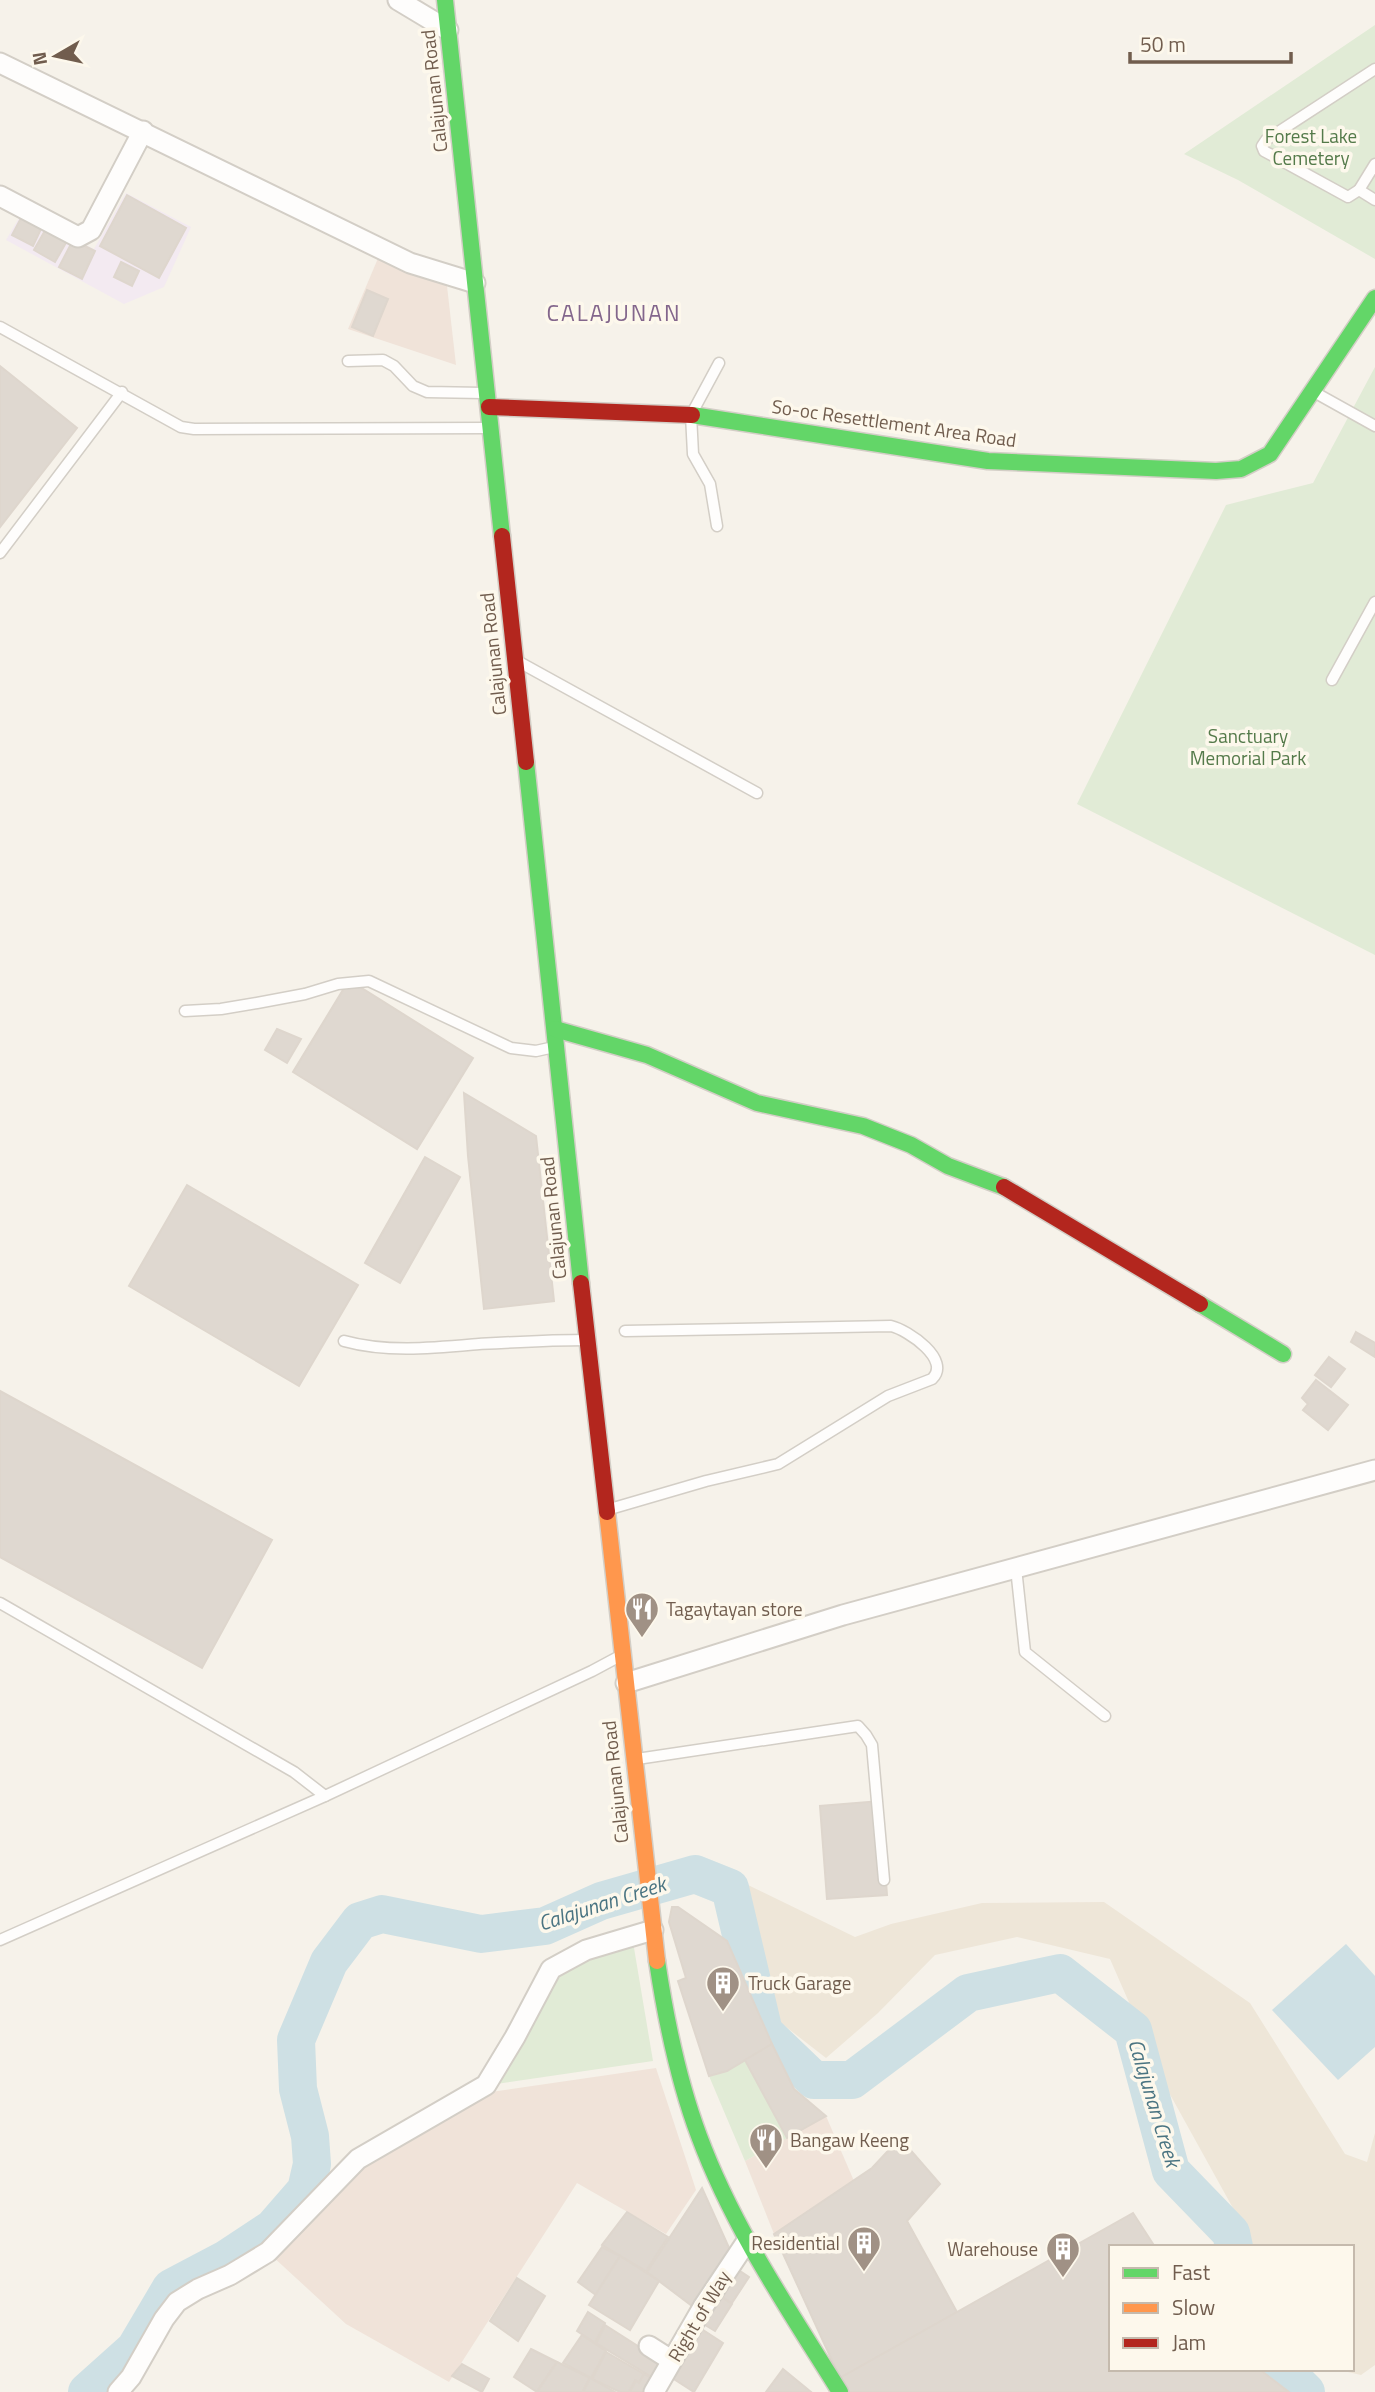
<svg xmlns="http://www.w3.org/2000/svg" width="1375" height="2392" font-family="'Titillium Web',sans-serif">
<style>
.residential{fill:#eee6d8}
.commercial{fill:#f0e3d9}
.education{fill:#f3eaf1}
.green{fill:#e1ebd6}
.water{fill:#cee0e4}
.lines{fill:none;stroke-linecap:round;stroke-linejoin:round}
.river{stroke:#cee0e4;stroke-width:38}
.building{fill:#dfd8d0;stroke:#ded6cd;stroke-width:2}
.lane-casing{stroke:#d3cec6;stroke-width:13}
.street-casing{stroke:#d3cec6;stroke-width:23}
.fast-casing{stroke:#d3cec6;stroke-width:19}
.slow-casing{stroke:#d3cec6;stroke-width:19}
.jam-casing{stroke:#d3cec6;stroke-width:19}
.lane{stroke:#fefdfc;stroke-width:10}
.street{stroke:#fefdfc;stroke-width:19}
.fast{stroke:#63d668;stroke-width:16}
.slow{stroke:#ff974d;stroke-width:16}
.jam{stroke:#b3261e;stroke-width:16}
.labels{text-anchor:middle;stroke-width:7;stroke-linejoin:round;paint-order:stroke}
.street-label{font-size:19px;fill:#715d4e;stroke:#fdf8ec}
.park-label{font-size:19px;fill:#547a4a;stroke:#fdf8ec}
.poi-label{font-size:19px;fill:#715d4e;stroke:#fdf8ec;text-anchor:start}
.water-label{font-size:21px;font-style:italic;fill:#4a7482;stroke:#fdf8ec}
.quarter-label{font-size:23px;letter-spacing:2px;fill:#83668c;stroke:#fdf8ec}
</style>
<rect width="100%" height="100%" fill="#f6f2ea"/>
<path class="residential" d="M748,1885L855,1937L891,1924L982,1903L1104,1902L1250,2003L1345,2154L1367,2162L1375,2133V2365L1361,2375L1335,2369H1352V2247H1245L1234,2210L1167,2089L1110,1959L1017,1937L935,1955L878,2013L826,2058L781,2023L758,1944Z"/>
<g class="commercial">
<path d="M379,256L447,286L456,365L348,329Z"/>
<path d="M656,2068L696,2190L666,2234L577,2183L449,2382L346,2324L271,2255L364,2160L484,2093Z"/>
<path d="M826,2116L854,2181L774,2234L745,2161Z"/>
</g>
<path class="education" d="M126,193L191,227L164,287L124,304L6,240L22,213L94,249Z"/>
<g class="green">
<path d="M1375,25V259L1238,180L1184,154Z"/>
<path d="M1375,367V955L1077,804L1226,505L1313,483Z"/>
<path d="M633,1942L653,2061L496,2084L556,1972Z"/>
<path d="M745,2060L787,2138L745,2161L709,2076L727,2071Z"/>
</g>
<path class="water" d="M1346,1944L1375,1976V2047L1338,2080L1272,2010Z"/>
<g class="lines">
<g class="river">
<path d="M1283,2369L1306,2392"/>
<path d="M87,2392L135,2349L171,2288L226,2259L273,2228L306,2190L312,2164L310,2136L298,2089L296,2040L329,1962L360,1921L382,1914L481,1934L545,1926L601,1901L695,1874L730,1888L764,2032L814,2080H852L968,1993L1060,1973L1133,2030L1171,2171L1231,2233L1234,2247"/>
</g>
</g>
<g class="building">
<path d="M127,195L186,228L159,278L100,246Z"/>
<path d="M21,218L41,229L33,246L12,235Z"/>
<path d="M47,227L68,239L55,262L34,250Z"/>
<path d="M73,240L95,251L82,279L59,267Z"/>
<path d="M121,262L139,271L132,286L114,277Z"/>
<path d="M367,290L388,299L373,336L352,327Z"/>
<path d="M0,366L77,428L0,527Z"/>
<path d="M349,980L473,1058L417,1149L293,1072Z"/>
<path d="M277,1029L301,1039L287,1063L265,1050Z"/>
<path d="M464,1093L536,1136L554,1301L484,1309L468,1156Z"/>
<path d="M425,1157L460,1177L400,1283L365,1263Z"/>
<path d="M187,1185L358,1285L299,1386L129,1286Z"/>
<path d="M1356,1332L1375,1343V1357L1351,1342Z"/>
<path d="M1329,1357L1345,1369L1331,1387L1315,1375Z"/>
<path d="M1316,1380L1348,1405L1328,1430L1303,1410L1308,1404L1302,1398Z"/>
<path d="M0,1391L272,1540L202,1668L0,1557Z"/>
<path d="M880,1801L887,1895L827,1899L820,1806Z"/>
<path d="M672,1907H678L727,1941L772,2044L727,2071L709,2076L678,1981L686,1978L669,1922Z"/>
<path d="M772,2044L794,2089L826,2116L787,2138L745,2060Z"/>
<path d="M900,2138L940,2184L907,2221L957,2312L840,2378L774,2234L872,2168Z"/>
<path d="M702,2188L730,2250L696,2309L647,2272Z"/>
<path d="M627,2212L668,2237L646,2271L602,2245Z"/>
<path d="M1133,2213L1155,2247H1111V2369H1259L1289,2392H848L840,2378Z"/>
<path d="M602,2247L620,2256L596,2295L578,2282Z"/>
<path d="M620,2256L659,2281L630,2330L589,2305Z"/>
<path d="M734,2267L749,2277L732,2303L717,2294Z"/>
<path d="M517,2278L545,2296L518,2341L490,2321Z"/>
<path d="M717,2294L732,2304L715,2331L700,2322Z"/>
<path d="M588,2312L605,2323L595,2343L577,2331Z"/>
<path d="M605,2325L663,2362L655,2379L596,2343Z"/>
<path d="M697,2326L723,2343L694,2392L669,2376Z"/>
<path d="M582,2335L606,2351L591,2378L563,2363Z"/>
<path d="M531,2349L557,2362L537,2392L514,2377Z"/>
<path d="M606,2352L644,2374L639,2382L635,2380L629,2392H620L592,2379Z"/>
<path d="M557,2362L590,2378L583,2392H537Z"/>
<path d="M462,2364L489,2379L482,2392L452,2376Z"/>
<path d="M783,2369L811,2392H766Z"/>
<path d="M644,2374L656,2381L649,2392H630L636,2381L639,2383Z"/>
<path d="M590,2378L615,2392H583Z"/>
</g>
<g class="lines">
<g class="lane-casing">
<g id="lane">
<path d="M1375,69L1266,140L1262,146L1264,151L1348,197L1359,190L1375,200"/>
<path d="M1359,190L1375,164"/>
<path d="M0,327L181,427L194,429L490,428"/>
<path d="M348,361L383,360L394,366L413,386L427,392L483,393"/>
<path d="M1314,392L1375,426"/>
<path d="M717,526L710,484L693,454L691,415L719,363"/>
<path d="M0,553L122,392"/>
<path d="M519,662L757,793"/>
<path d="M1332,680L1375,602"/>
<path d="M185,1011L221,1009L257,1003L305,994L338,984L369,981L511,1048L536,1051L554,1047"/>
<path d="M344,1341C387,1353 434,1348 479,1344C515,1342 550,1340 587,1340"/>
<path d="M610,1509L706,1481L778,1464L888,1396L932,1379C952,1360 908,1330 891,1326L625,1331"/>
<path d="M1016,1568L1025,1652L1105,1716"/>
<path d="M0,1603L294,1772L325,1796"/>
<path d="M637,1759L858,1726L866,1735L872,1745L884,1880"/>
<path d="M0,1940L325,1796L592,1671L620,1656"/>
</g>
</g>
<g class="street-casing">
<g id="street">
<path d="M398,0L448,30"/>
<path d="M0,63L410,263L475,283"/>
<path d="M0,196L78,237L91,230L143,131"/>
<path d="M626,1683L843,1615L1375,1470"/>
<path d="M649,2346L671,2360"/>
<path d="M118,2392L131,2377L164,2319L177,2302L198,2289L230,2275L268,2252L358,2159L486,2085L515,2037L551,1969L586,1950L653,1930"/>
<path d="M654,2392L703,2307L747,2241"/>
</g>
</g>
<g class="fast-casing">
<g id="fast">
<path d="M445,0L502,536"/>
<path d="M692,415L988,461L1216,471L1241,469L1270,454L1375,298"/>
<path d="M526,762L581,1283"/>
<path d="M555,1029L647,1055L757,1103L863,1126L911,1145L948,1166L1004,1187"/>
<path d="M1200,1304L1283,1354"/>
<path d="M657,1961C666,2021 678,2080 699,2136C733,2228 789,2310 840,2392"/>
</g>
</g>
<g class="slow-casing">
<path id="slow" d="M607,1512L657,1961"/>
</g>
<g class="jam-casing">
<g id="jam">
<path d="M489,407L692,415"/>
<path d="M502,536L526,762"/>
<path d="M1004,1187L1200,1304"/>
<path d="M581,1283L607,1512"/>
</g>
</g>
<use href="#lane" class="lane"/>
<use href="#street" class="street"/>
<use href="#fast" class="fast"/>
<use href="#slow" class="slow"/>
<use href="#jam" class="jam"/>
</g>
<defs>
<g id="restaurant-pin" transform="scale(1.75)"><path d="M0 17L-7.5 6A9.5 9.5 0 1 1 7.5 6Z" fill="#a09185" stroke="#fdf8ec"/><path d="M-5-6h1v4h1v-4h1v4h1v-4h1v5L-1.5 .5V6h-2V.5L-5-1ZM5-6V6H3V1.5H1.5Q1.5-4 5-6Z" fill="#fff"/></g>
<g id="building-pin" transform="scale(1.75)"><path d="M0 17L-7.5 6A9.5 9.5 0 1 1 7.5 6Z" fill="#a09185" stroke="#fdf8ec"/><path d="M-4-6H4V6H1V3H-1V6H-4ZM-2.5-4.3h1.7v1.8h-1.7ZM.8-4.3h1.7v1.8H.8ZM-2.5-1h1.7V.8h-1.7ZM.8-1h1.7V.8H.8Z" fill="#fff"/></g>
</defs>
<g fill-rule="evenodd">
<use href="#restaurant-pin" x="642" y="1609"/>
<use href="#building-pin" x="723" y="1983"/>
<use href="#restaurant-pin" x="766" y="2140"/>
<use href="#building-pin" x="864" y="2243"/>
<use href="#building-pin" x="1063" y="2249"/>
</g>
<g class="labels">
<g class="street-label">
<text transform="translate(434 91) rotate(-96)" y="7">Calajunan Road</text>
<text transform="translate(894 423) rotate(8)" y="7">So-oc Resettlement Area Road</text>
<text transform="translate(493 654) rotate(-96)" y="7">Calajunan Road</text>
<text transform="translate(553 1218) rotate(-96)" y="7">Calajunan Road</text>
<text transform="translate(615 1782) rotate(-96)" y="7">Calajunan Road</text>
<text transform="translate(699 2316) rotate(-59)" y="7">Right of Way</text>
</g>
<g class="park-label">
<text x="1311" y="143">Forest Lake<tspan x="1311" dy="22">Cemetery</tspan></text>
<text x="1248" y="743">Sanctuary<tspan x="1248" dy="22">Memorial Park</tspan></text>
</g>
<g class="poi-label">
<text x="666" y="1616">Tagaytayan store</text>
<text x="748" y="1990">Truck Garage</text>
<text x="790" y="2147">Bangaw Keeng</text>
<text x="840" y="2250" text-anchor="end">Residential</text>
<text x="1038" y="2256" text-anchor="end">Warehouse</text>
</g>
<g class="water-label">
<text transform="translate(602 1904) rotate(-18)" y="7">Calajunan Creek</text>
<text transform="translate(1154 2103) rotate(73)" y="7">Calajunan Creek</text>
</g>
<g class="quarter-label">
<text x="614" y="321">CALAJUNAN</text>
</g>
</g>
<rect x="1109" y="2245" width="245" height="126" fill="#fdf8ec" stroke="#c5baad" stroke-width="2"/>
<rect x="1123" y="2268" width="35" height="10" fill="#63d668" stroke="#c5baad" stroke-width="2"/>
<text x="1172" y="2280" font-size="21" fill="#715d4e">Fast</text>
<rect x="1123" y="2303" width="35" height="10" fill="#ff974d" stroke="#c5baad" stroke-width="2"/>
<text x="1172" y="2315" font-size="21" fill="#715d4e">Slow</text>
<rect x="1123" y="2338" width="35" height="10" fill="#b3261e" stroke="#c5baad" stroke-width="2"/>
<text x="1172" y="2350" font-size="21" fill="#715d4e">Jam</text>
<g transform="translate(56 56) rotate(261)" stroke="#fdf8ec" stroke-width="5" paint-order="stroke">
<path d="M0-5L12 26L0 18L-12 26Z" fill="#715d4e"/>
<text y="-10" font-size="19" font-weight="bold" text-anchor="middle" fill="#715d4e">N</text>
</g>
<path d="M1130 52v10h161v-10" fill="none" stroke="#715d4e" stroke-width="3.5"/>
<text x="1140" y="52" font-size="21" fill="#715d4e" stroke="#fdf8ec" stroke-width="5" paint-order="stroke">50 m</text>
</svg>
